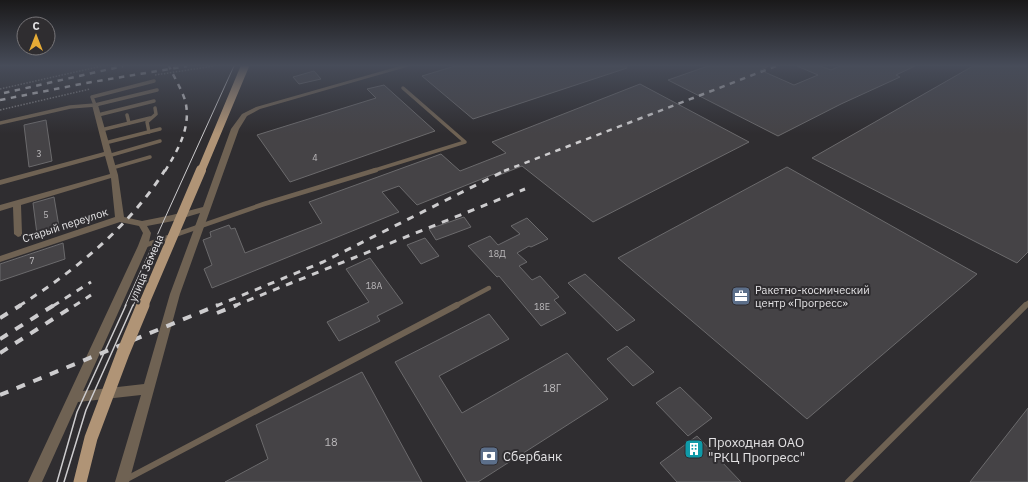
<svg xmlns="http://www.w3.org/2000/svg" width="1028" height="482" font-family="'IBM Plex Sans',sans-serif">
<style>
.building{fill:#454346;stroke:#6b6a6c}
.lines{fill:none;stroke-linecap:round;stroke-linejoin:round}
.path{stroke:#7d7c7e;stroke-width:1.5;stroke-dasharray:1.5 1.5;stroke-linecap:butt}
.lane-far2{stroke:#6f6253;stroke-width:3.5}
.lane-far1{stroke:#6f6253;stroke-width:4.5}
.lane{stroke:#6f6253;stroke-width:6}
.street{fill:#6f6253;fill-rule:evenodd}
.tram-far1{stroke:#cdccce;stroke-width:1}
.tram{stroke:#cdccce;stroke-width:1.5}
.rail-far2{stroke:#cdccce;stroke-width:2.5;stroke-dasharray:5.5 5.5;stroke-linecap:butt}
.rail-far1{stroke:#cdccce;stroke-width:3;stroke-dasharray:7 7;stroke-linecap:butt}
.rail{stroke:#cdccce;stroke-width:4;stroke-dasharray:9 9;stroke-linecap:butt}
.primary-bridge-far2{stroke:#b09476;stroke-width:8}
.primary-bridge-far1{stroke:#b09476;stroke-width:10}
.primary-bridge{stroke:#b09476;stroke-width:13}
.labels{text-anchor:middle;stroke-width:4;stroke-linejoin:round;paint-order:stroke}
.number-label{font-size:9px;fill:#bcbabc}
.street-label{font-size:11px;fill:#e3e2e4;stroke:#2f2d30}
.poi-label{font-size:11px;fill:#e3e2e4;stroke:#2f2d30;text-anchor:start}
.near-number-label{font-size:11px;fill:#bcbabc}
.near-poi-label{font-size:13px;fill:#e3e2e4;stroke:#2f2d30;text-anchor:start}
</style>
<rect width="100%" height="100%" fill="#2f2d30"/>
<g class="building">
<path d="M455,66H626L627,68L473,119L422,76Z"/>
<path d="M708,66H769L760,70L794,85L818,75L797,66H820L831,70L840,66H915L896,75L900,77L841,104L778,136L668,80Z"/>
<path d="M973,66H1028V252L1017,263L812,158Z"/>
<path d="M314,71L321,79L299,84L293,77Z"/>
<path d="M640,84L749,142L593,222L522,166L497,176L494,174L417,205L399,186L382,192L399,212L212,288L204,269L212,265L203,240L211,237L210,232L229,225L231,229L235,228L245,253L322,223L309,202L441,154L460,171L506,153L492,142Z"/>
<path d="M384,85L435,131L290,182L257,135L376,98L367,89Z"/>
<path d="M46,120L52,161L29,167L24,125Z"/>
<path d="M787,167L977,274L807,419L618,258Z"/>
<path d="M54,197L59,227L37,234L33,203Z"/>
<path d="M464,217L471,227L436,240L429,229Z"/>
<path d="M527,218L548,239L531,247L529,246L517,253L527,262L519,266L532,280L540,276L559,297L554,300L566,313L541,326L499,276L497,277L468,246L490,236L498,245L520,234L511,226Z"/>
<path d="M425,238L439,256L421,264L407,245Z"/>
<path d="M63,243L65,259L0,281V264Z"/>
<path d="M370,258L403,303L377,316L380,321L339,341L327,322L369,302L346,269Z"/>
<path d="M585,274L635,320L617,331L568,283Z"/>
<path d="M489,314L509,339L439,376L462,413L567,353L608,399L478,482H467L395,362Z"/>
<path d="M627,346L654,372L633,386L607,359Z"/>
<path d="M362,372L422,482H225L268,459L256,425Z"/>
<path d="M680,387L712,418L688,436L656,403Z"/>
<path d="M1028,408V482H970Z"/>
<path d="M697,436L741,482H677L660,463Z"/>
</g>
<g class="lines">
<g class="path">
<path d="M155,75L214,66"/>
<path d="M0,89L102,66"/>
<path d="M0,110L90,89"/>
</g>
<g class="lane-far2">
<path d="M95,105L92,97L154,81"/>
<path d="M98,115L154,101"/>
<path d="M127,115L129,123"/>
<path d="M0,123L70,107L95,105L157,90"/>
<path d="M101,130L150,118"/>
<path d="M149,132L147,122L156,114L155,108"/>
<path d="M105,143L160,129"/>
<path d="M108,156L160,141"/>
<path d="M112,168L150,157"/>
<path d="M372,171L465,142L403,88"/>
</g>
<g class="lane-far1">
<path d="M143,246L264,204L376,170"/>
<path d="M455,306L489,288"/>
<path d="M1025,306L1028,303"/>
</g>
<g class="lane">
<path d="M125,480L457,305"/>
<path d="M848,482L1026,305"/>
</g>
<path class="street" d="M400,66H410L260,109L247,116L239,129L180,294L129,482H115L141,395L78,402L42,482H28L138,246L143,233L139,226L120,222L0,262V256L115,217L111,178L21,205L22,234L21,236L18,237L14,234L13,207L0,211V205L110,174L105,156L0,185V180L104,152L92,105L95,103L98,105L118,175L124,217L142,221L172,215L203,207L231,129L242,114L256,107ZM200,213L170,294L144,384L83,391L148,246L151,233L147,226L173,221Z"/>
<g class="tram-far1">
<path d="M125,306L234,66"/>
<path d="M133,306L142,285"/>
</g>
<g class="tram">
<path d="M57,482L77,412L126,305"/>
<path d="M64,482L86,410L133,305"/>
</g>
<g class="rail-far2">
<path d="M4,93L123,66"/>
<path d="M0,100L86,83L187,66"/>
<path d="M165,171C178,150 192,126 185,100C181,88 174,77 169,66"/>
<path d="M504,171L776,66"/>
</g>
<g class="rail-far1">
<path d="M19,306C75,271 130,226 165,170"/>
<path d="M53,306L91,282"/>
<path d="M74,306L91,295"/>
<path d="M216,306L323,262L506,170"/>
<path d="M234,306L525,189"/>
</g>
<g class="rail">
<path d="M217,313L237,305"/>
<path d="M0,318L21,305"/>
<path d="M0,339L54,305"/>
<path d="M0,353L75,305"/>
<path d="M0,395L218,305"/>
</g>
<path class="primary-bridge-far2" d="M201,171L245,66"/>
<path class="primary-bridge-far1" d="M143,306L201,170"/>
<path class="primary-bridge" d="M80,482L91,438L123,353L143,305"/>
</g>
<linearGradient id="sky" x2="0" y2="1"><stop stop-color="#1a191a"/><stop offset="0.49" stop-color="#474c59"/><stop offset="1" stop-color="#474c59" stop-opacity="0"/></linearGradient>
<rect width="1028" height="134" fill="url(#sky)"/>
<defs>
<g id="office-square" transform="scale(1)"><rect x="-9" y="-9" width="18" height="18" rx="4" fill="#5c6f8a" stroke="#2f2d30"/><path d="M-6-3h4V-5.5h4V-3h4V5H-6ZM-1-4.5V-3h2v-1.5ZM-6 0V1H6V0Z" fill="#fff"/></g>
<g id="building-square" transform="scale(1)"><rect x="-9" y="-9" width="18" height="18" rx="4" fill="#0f9aa8" stroke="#2f2d30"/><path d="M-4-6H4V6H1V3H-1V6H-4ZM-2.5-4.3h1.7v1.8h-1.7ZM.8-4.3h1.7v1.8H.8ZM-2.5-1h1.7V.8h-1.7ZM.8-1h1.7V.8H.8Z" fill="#fff"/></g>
<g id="bank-square" transform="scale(1)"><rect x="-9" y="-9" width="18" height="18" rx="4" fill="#5c6f8a" stroke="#2f2d30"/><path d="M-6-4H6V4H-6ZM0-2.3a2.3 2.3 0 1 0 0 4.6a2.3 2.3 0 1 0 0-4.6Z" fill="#fff"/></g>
</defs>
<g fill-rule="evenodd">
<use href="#office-square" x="741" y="296"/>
<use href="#building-square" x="694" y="449"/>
<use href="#bank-square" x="489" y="456"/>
</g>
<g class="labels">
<g class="number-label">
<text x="39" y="157">3</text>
<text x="315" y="161">4</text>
<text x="46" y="218">5</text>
<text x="497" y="257">18Д</text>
<text x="32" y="264">7</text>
<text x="374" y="289">18А</text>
<text x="542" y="310">18Е</text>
</g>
<g class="street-label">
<text transform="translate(65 225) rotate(-18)" y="4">Старый переулок</text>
<text transform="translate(146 268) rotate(-67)" y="4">улица Земеца</text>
</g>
<g class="poi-label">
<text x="755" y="294">Ракетно-космический<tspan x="755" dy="13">центр «Прогресс»</tspan></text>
</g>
<g class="near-number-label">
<text x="552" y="392">18Г</text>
<text x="331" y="446">18</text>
</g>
<g class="near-poi-label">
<text x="708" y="447">Проходная ОАО<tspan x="708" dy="15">"РКЦ Прогресс"</tspan></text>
<text x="503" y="461">Сбербанк</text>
</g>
</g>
<g transform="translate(36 36)"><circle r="19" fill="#2f2d30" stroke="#777578"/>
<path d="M0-3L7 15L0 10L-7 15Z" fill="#e7ac36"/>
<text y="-6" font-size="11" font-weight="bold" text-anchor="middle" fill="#e3e2e4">С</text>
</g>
</svg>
